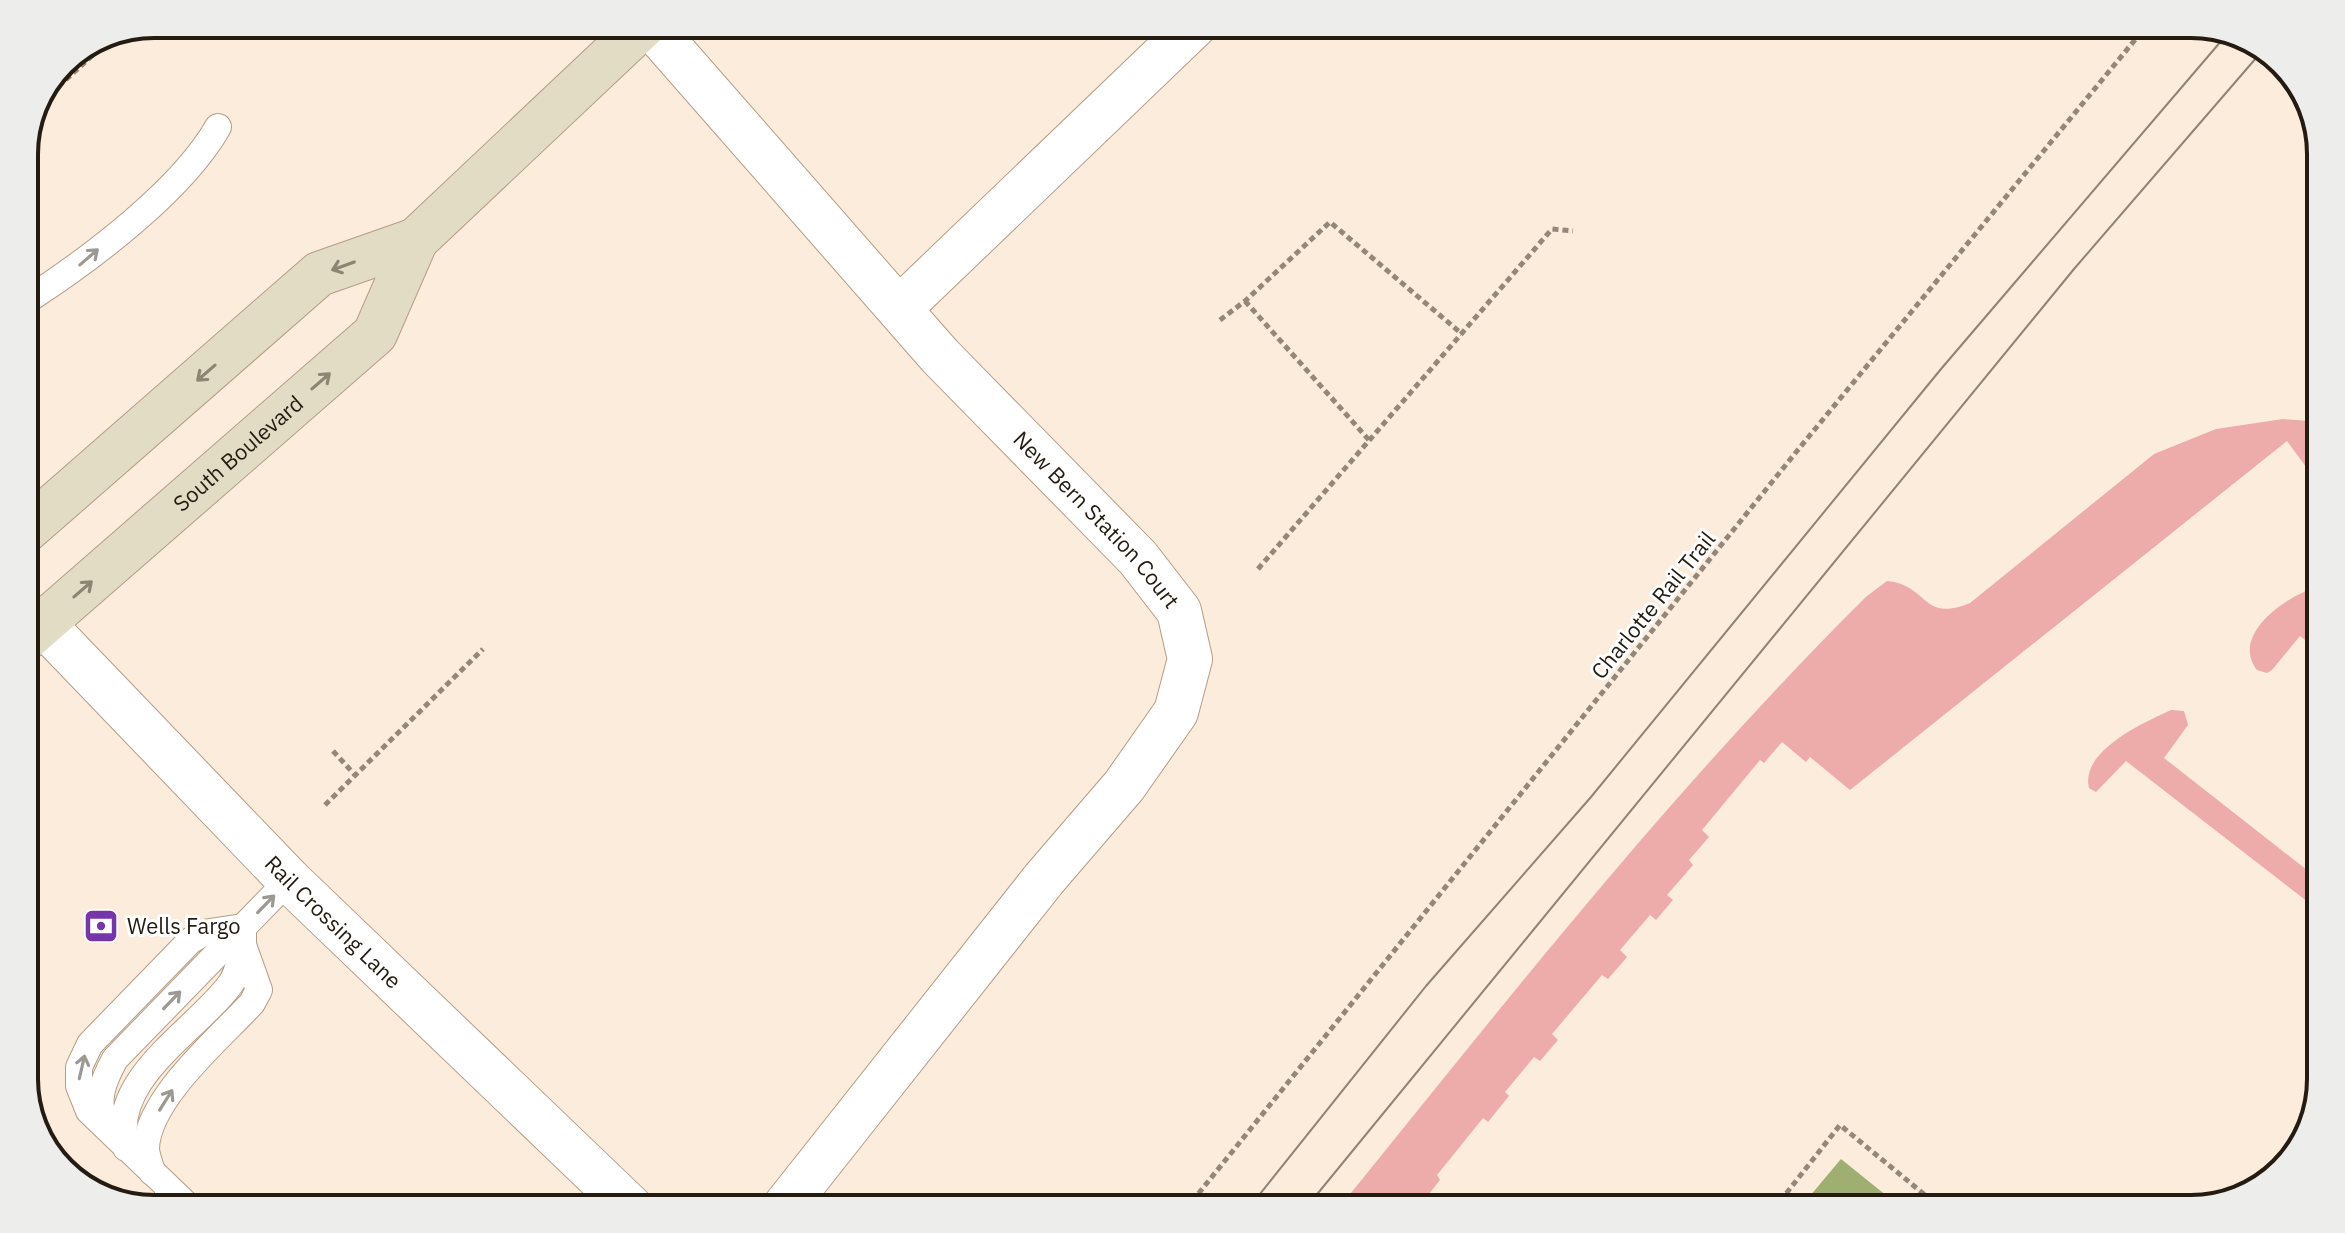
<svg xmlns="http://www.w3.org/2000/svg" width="2345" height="1233" font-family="'IBM Plex Sans',sans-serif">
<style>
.green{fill:#edabaa}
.water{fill:#9fae71}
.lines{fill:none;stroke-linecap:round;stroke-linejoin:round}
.service-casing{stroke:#b49d84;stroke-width:28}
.minor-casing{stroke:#b49d84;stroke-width:46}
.secondary-casing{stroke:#b49d84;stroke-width:46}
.path{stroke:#93877a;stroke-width:5;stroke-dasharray:6 4;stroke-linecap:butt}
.service{stroke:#fff;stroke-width:26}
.minor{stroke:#fff;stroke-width:44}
.secondary{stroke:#e2dcc4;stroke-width:44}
.tram{stroke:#8f8376;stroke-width:2}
.oneway{stroke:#9c9894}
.oneway2{stroke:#8c8573}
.labels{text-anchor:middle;stroke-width:6;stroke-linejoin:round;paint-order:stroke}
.street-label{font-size:22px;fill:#241b11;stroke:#fff}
.poi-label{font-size:22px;fill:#241b11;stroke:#fff;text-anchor:start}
.rim{fill:none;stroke:#241b11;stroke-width:4}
</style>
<rect width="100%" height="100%" fill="#fbecdc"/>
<g class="green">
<path d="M2283,419L2321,422V482L2315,479L2287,441L1850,790L1810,757L1806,762L1782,742L1764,763L1760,760L1702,830L1709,837L1689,860L1693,865L1667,895L1673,900L1656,920L1650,915L1620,950L1627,957L1608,979L1602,975L1552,1034L1558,1040L1540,1061L1534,1057L1505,1092L1509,1096L1488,1122L1483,1118L1437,1175L1440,1180L1421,1204L1415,1200L1408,1209H1338C1508,999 1674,787 1867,596L1887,581C1929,585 1921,623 1970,603L2154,454L2216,429Z"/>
<path d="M2321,586V653L2300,636L2272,670L2267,673L2257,670C2229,634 2290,593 2321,586Z"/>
<path d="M2171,710L2184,711L2188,725L2164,758L2321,881V912L2126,761L2096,792L2089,788C2080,751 2143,723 2171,710Z"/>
</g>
<path class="water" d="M1841,1159L1903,1209H1799Z"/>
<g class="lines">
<g class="service-casing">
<g id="service">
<path d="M24,298L32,297C93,257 182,190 218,127"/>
<path d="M105,1125C95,1100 103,1081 115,1059L289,880"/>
<path d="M126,1148C108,1080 193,1033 229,986C238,975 240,959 243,945"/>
<path d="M152,1172C150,1164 146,1155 146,1148C148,1098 220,1038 252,1003L259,990L243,945V927"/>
<path d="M191,1209L89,1111L79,1086V1067L90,1044L190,941L203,933L243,927"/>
</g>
</g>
<g class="minor-casing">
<g id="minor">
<path id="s1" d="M649,24L940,356L1138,558L1179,611L1190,659L1176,712L1124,786L1044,879L783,1209"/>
<path d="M900,308L1196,24"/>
<path id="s2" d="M43,624L289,880L632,1209"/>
</g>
</g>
<g class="secondary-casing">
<g id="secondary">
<path d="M24,532L319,274L416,240"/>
<path id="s3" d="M24,640L375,334L416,240L645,24"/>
</g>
</g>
<g class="path">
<path d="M51,93L105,44"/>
<path d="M1245,301L1369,440"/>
<path d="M1220,320L1245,301L1330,222L1462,334"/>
<path d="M1258,569L1552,229L1573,231"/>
<path d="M333,751L355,775"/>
<path d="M325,805L483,649"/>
<path d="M1186,1209L1797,451L2148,24"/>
<path d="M1774,1209L1840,1125L1942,1209"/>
<path d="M1945,1209L1961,1204L1979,1209"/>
</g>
<use href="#service" class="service"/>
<use href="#minor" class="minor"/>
<use href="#secondary" class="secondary"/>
<g class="tram">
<path d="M1248,1209L1426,986L1591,797L1941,369L2228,33"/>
<path d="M1305,1209L2074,269L2263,50"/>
</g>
</g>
<defs><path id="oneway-shaft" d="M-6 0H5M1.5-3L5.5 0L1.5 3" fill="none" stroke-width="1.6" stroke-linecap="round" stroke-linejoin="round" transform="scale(2)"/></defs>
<g class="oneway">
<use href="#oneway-shaft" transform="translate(89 257) rotate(-41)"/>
<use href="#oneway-shaft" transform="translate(266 904) rotate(-46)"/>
<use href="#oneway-shaft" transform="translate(172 1000) rotate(-46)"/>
<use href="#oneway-shaft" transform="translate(82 1067) rotate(-77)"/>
<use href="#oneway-shaft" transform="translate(166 1100) rotate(-58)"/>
</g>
<g class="oneway2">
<use href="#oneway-shaft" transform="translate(343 266) rotate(160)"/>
<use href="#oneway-shaft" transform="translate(206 373) rotate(139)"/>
<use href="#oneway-shaft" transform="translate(321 381) rotate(-41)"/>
<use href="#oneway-shaft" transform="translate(83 589) rotate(-41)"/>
</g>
<defs>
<g id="bank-square" transform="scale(1.8)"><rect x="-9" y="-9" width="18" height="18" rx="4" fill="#7636aa" stroke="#fff"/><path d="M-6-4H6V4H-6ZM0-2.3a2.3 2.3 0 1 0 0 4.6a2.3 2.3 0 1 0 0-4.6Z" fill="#fff"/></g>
</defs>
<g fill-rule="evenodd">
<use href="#bank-square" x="101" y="926"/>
</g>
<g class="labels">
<g class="street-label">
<text dy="8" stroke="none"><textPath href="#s3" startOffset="284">South Boulevard</textPath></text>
<text dy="8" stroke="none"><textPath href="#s1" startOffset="668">New Bern Station Court</textPath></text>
<text transform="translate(1653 605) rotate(-51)" y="8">Charlotte Rail Trail</text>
<text dy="8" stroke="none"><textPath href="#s2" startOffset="416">Rail Crossing Lane</textPath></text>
</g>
<g class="poi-label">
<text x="127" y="934">Wells Fargo</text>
</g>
</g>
<path d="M0 0H2345V1233H0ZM154 38H2191A116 116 0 0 1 2307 154V1079A116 116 0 0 1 2191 1195H154A116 116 0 0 1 38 1079V154A116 116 0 0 1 154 38Z" fill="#ededec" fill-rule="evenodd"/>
<path class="rim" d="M154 38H2191A116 116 0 0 1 2307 154V1079A116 116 0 0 1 2191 1195H154A116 116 0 0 1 38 1079V154A116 116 0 0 1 154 38Z"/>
</svg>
